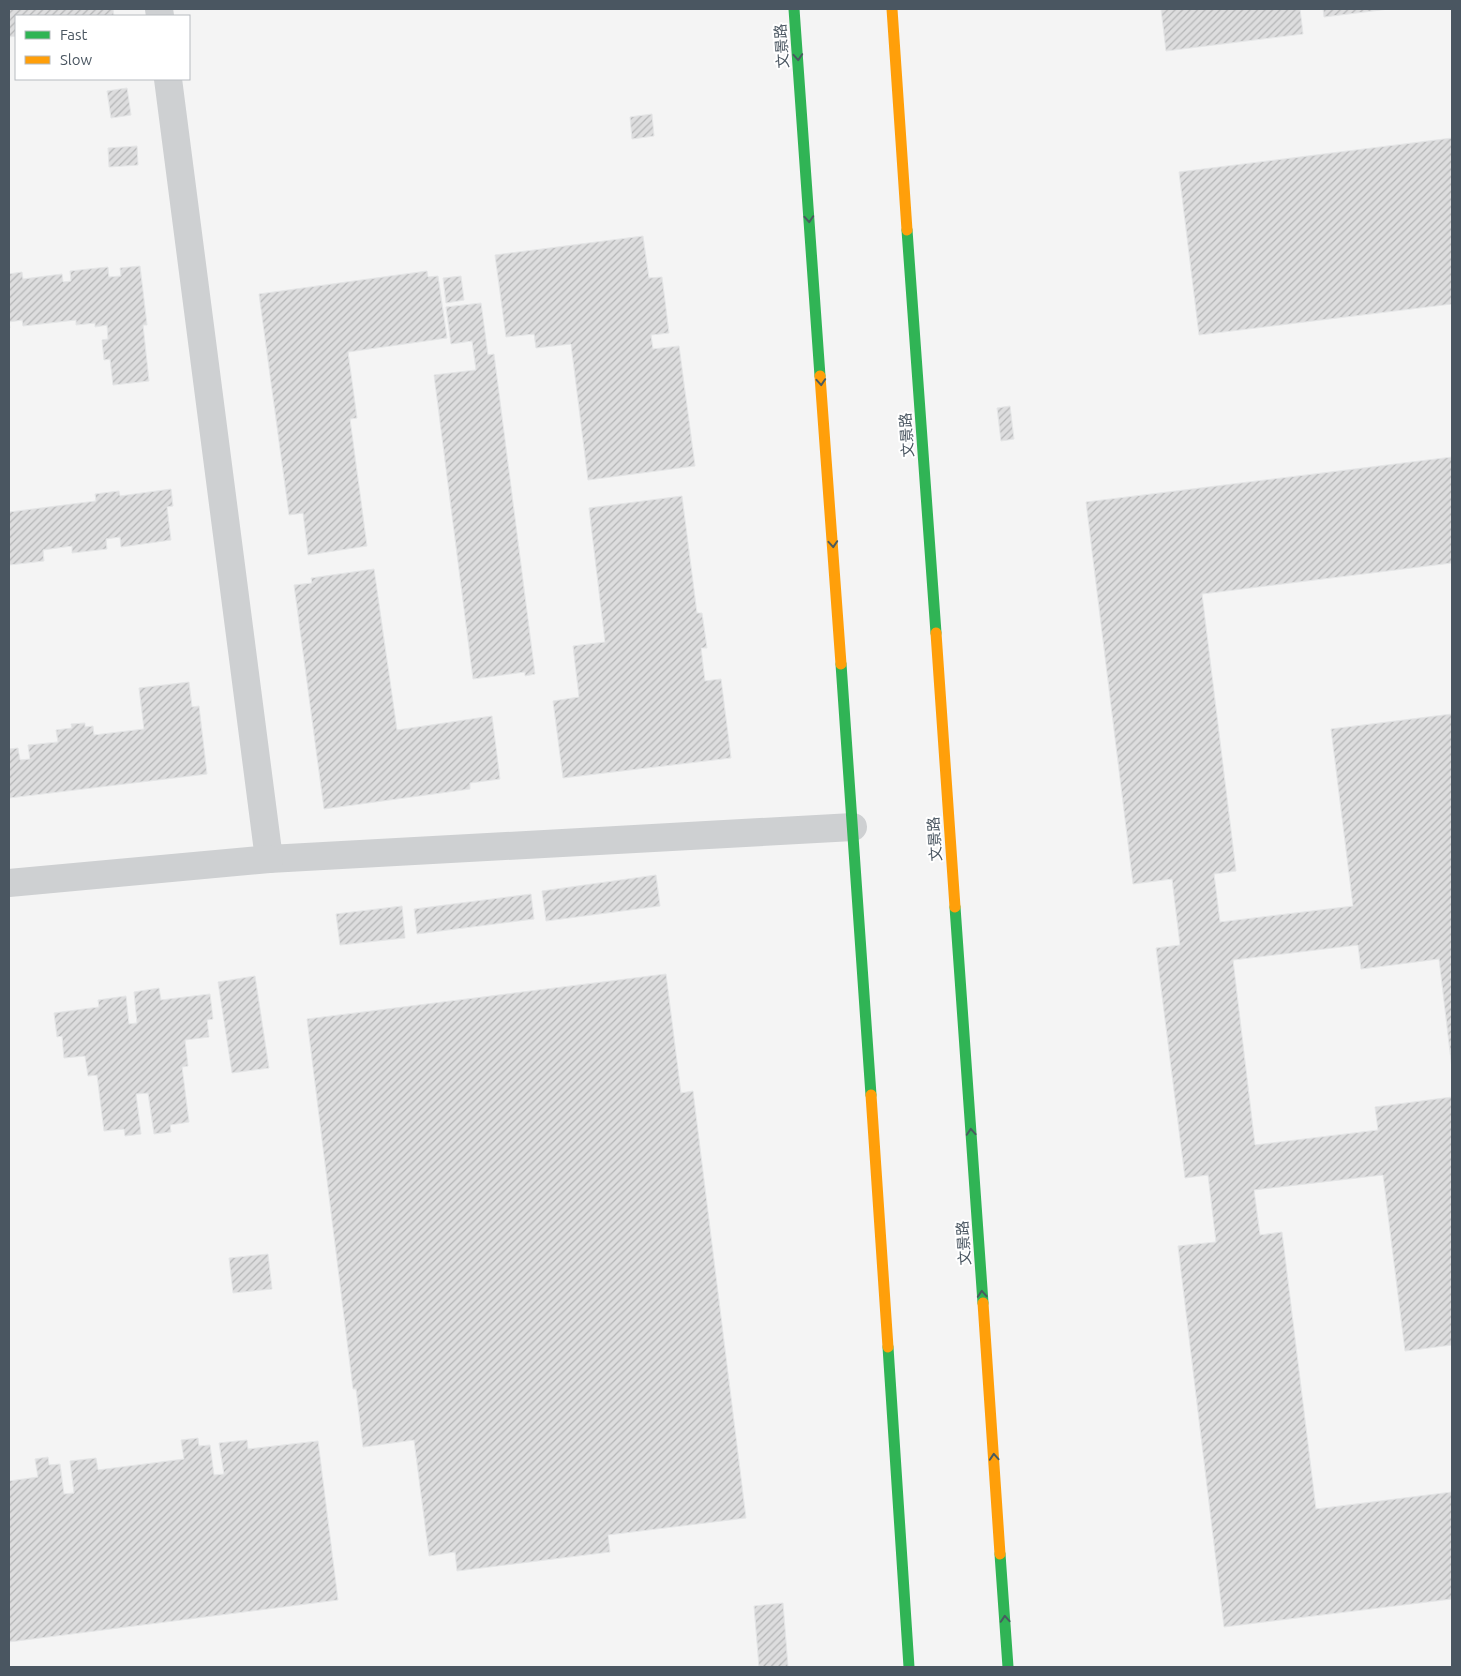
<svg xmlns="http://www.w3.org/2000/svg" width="1461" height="1676" font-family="Ubuntu,'Noto Sans SC',sans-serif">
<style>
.building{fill:url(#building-hatch);stroke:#e5e6e7}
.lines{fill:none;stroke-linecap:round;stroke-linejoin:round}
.street{stroke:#ced0d2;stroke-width:28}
.fast{stroke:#30b455;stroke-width:11}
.slow{stroke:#ff9f0a;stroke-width:11}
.oneway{stroke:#495b60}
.labels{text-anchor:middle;stroke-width:4;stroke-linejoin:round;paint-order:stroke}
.street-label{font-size:15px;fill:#4a5661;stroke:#fff}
</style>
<defs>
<pattern id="building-hatch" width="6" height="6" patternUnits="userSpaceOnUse" patternTransform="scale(1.25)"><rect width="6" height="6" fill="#ddddde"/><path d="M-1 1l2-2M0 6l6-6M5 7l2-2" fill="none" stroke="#b5b6b7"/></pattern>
</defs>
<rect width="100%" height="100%" fill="#f4f4f4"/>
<g class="building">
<path d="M9,9H113L114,16H16V36L9,37Z"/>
<path d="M1161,9H1300L1303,34L1166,51Z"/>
<path d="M1323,9H1389L1324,17Z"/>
<path d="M127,88L131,115L111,118L107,91Z"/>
<path d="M652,114L654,136L632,139L630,117Z"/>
<path d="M1452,138V304L1199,335L1179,172Z"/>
<path d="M137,146L138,165L109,167L108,148Z"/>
<path d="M643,236L649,278L662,277L669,333L651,335L653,349L679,346L695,466L588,480L571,344L536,348L534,334L506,337L495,255Z"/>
<path d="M140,266L147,325H143L149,381L113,385L110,359L104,360L102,340L108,339L107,325L95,327V323L76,325V320L23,326L22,320L9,322L10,328H9V274L22,272L23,279L62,274L63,282L71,281L70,271L108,267L109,277L121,276L120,268Z"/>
<path d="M427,271L428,277L438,276L447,338L348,352L357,418L350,419L367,546L308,555L303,513L289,515L259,294Z"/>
<path d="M461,276L464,300L446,303L443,278Z"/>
<path d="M481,303L488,355L494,354L535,674L525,676V672L473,679L434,375L476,370L472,341L451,344L446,307Z"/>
<path d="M1010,406L1014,439L1001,441L997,408Z"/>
<path d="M1452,457V563L1202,594L1236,871L1214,874L1220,922L1353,906L1331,729L1452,714V1069L1439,959L1361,969L1358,945L1233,960L1255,1145L1378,1130L1375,1107L1452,1097V1345L1405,1351L1383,1175L1254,1190L1260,1235L1282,1232L1316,1509L1452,1492V1599L1224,1627L1178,1246L1216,1242L1208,1175L1185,1178L1156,948L1180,945L1172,879L1133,884L1086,502Z"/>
<path d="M171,489L173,506L167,507L171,540L121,547L120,537L106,539L107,549L72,553V546L43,550L44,561L9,565V512L96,501L95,494L119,491L120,496Z"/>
<path d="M682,496L697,613H702L707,648H701L705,681L721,679L731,758L563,778L553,701L579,697L573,646L605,642L589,508Z"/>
<path d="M374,569L397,730L492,716L500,779L470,783V789L324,809L294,585L312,583L311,578Z"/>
<path d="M189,682L192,707L199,706L207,774L9,798V749L18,748L20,760L30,759L28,745L58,742L56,730L72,728L71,724L85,723V727L93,726L94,735L144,729L139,688Z"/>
<path d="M656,875L660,906L546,921L542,891Z"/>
<path d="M531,894L534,919L417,934L414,909Z"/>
<path d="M402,906L405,938L340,945L336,914Z"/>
<path d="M666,974L681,1093L693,1091L746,1518L608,1535L610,1552L457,1571L455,1552L429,1556L414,1440L363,1447L356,1389H353L307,1019Z"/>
<path d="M255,976L269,1068L232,1073L218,982Z"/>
<path d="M159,988L161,1000L210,994L213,1019L207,1020L209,1037L185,1040L188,1066L182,1067L189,1122L170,1125L171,1132L154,1134L148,1093L136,1094L141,1134L125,1136L124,1129L104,1131L97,1075L88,1076L85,1056L64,1058L62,1036L57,1037L54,1013L99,1007L98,1000L126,996L129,1024L137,1023L134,992Z"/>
<path d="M268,1254L272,1289L233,1293L229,1258Z"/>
<path d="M198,1438L199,1446L210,1445L214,1475L224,1474L219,1443L247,1440L248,1449L318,1441L338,1600L9,1642V1481L38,1477L35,1459L48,1457L49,1465L60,1464L64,1494L74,1493L70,1461L96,1458L98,1470L184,1459L181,1440Z"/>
<path d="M783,1603L788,1667H759L754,1606Z"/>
</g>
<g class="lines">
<g class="street">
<path d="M159,9L160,16"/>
<path d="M168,79L269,859L853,827"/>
<path d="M9,883L269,859"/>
</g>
<g class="fast">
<path d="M794,9L820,376"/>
<path d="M907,230L936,633"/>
<path d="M841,664L871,1095"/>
<path d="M955,907L983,1303"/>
<path d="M888,1347L909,1667"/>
<path d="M1000,1554L1008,1667"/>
</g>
<g class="slow">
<path d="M892,9L907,230"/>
<path d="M820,376L841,664"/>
<path d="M936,633L955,907"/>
<path d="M871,1095L888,1347"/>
<path d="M983,1303L1000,1554"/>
</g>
</g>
<defs><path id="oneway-chevron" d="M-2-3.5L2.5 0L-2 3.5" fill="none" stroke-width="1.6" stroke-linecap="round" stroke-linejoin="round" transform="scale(1.25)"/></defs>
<g class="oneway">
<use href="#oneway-chevron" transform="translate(798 57) rotate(86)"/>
<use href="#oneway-chevron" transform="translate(809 219) rotate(86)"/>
<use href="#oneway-chevron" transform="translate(821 382) rotate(86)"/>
<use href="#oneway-chevron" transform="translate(833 544) rotate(86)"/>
<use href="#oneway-chevron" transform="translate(971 1132) rotate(-94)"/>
<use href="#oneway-chevron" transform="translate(982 1294) rotate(-94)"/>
<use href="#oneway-chevron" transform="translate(994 1457) rotate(-94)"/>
<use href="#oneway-chevron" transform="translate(1005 1619) rotate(-94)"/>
</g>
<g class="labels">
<g class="street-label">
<text transform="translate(782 46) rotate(-94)" y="5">文景路</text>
<text transform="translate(907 435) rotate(-94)" y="5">文景路</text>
<text transform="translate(935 839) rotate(-94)" y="5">文景路</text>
<text transform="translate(964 1243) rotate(-94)" y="5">文景路</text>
</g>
</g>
<rect width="1461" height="1676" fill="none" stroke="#4a5661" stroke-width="20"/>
<rect x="15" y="15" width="175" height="65" fill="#ffffff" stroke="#b7bbc0"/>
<rect x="25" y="31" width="25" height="8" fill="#30b455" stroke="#b7bbc0"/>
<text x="60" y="40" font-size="15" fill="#4a5661">Fast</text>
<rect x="25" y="56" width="25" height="8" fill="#ff9f0a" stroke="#b7bbc0"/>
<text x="60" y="65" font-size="15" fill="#4a5661">Slow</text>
</svg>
